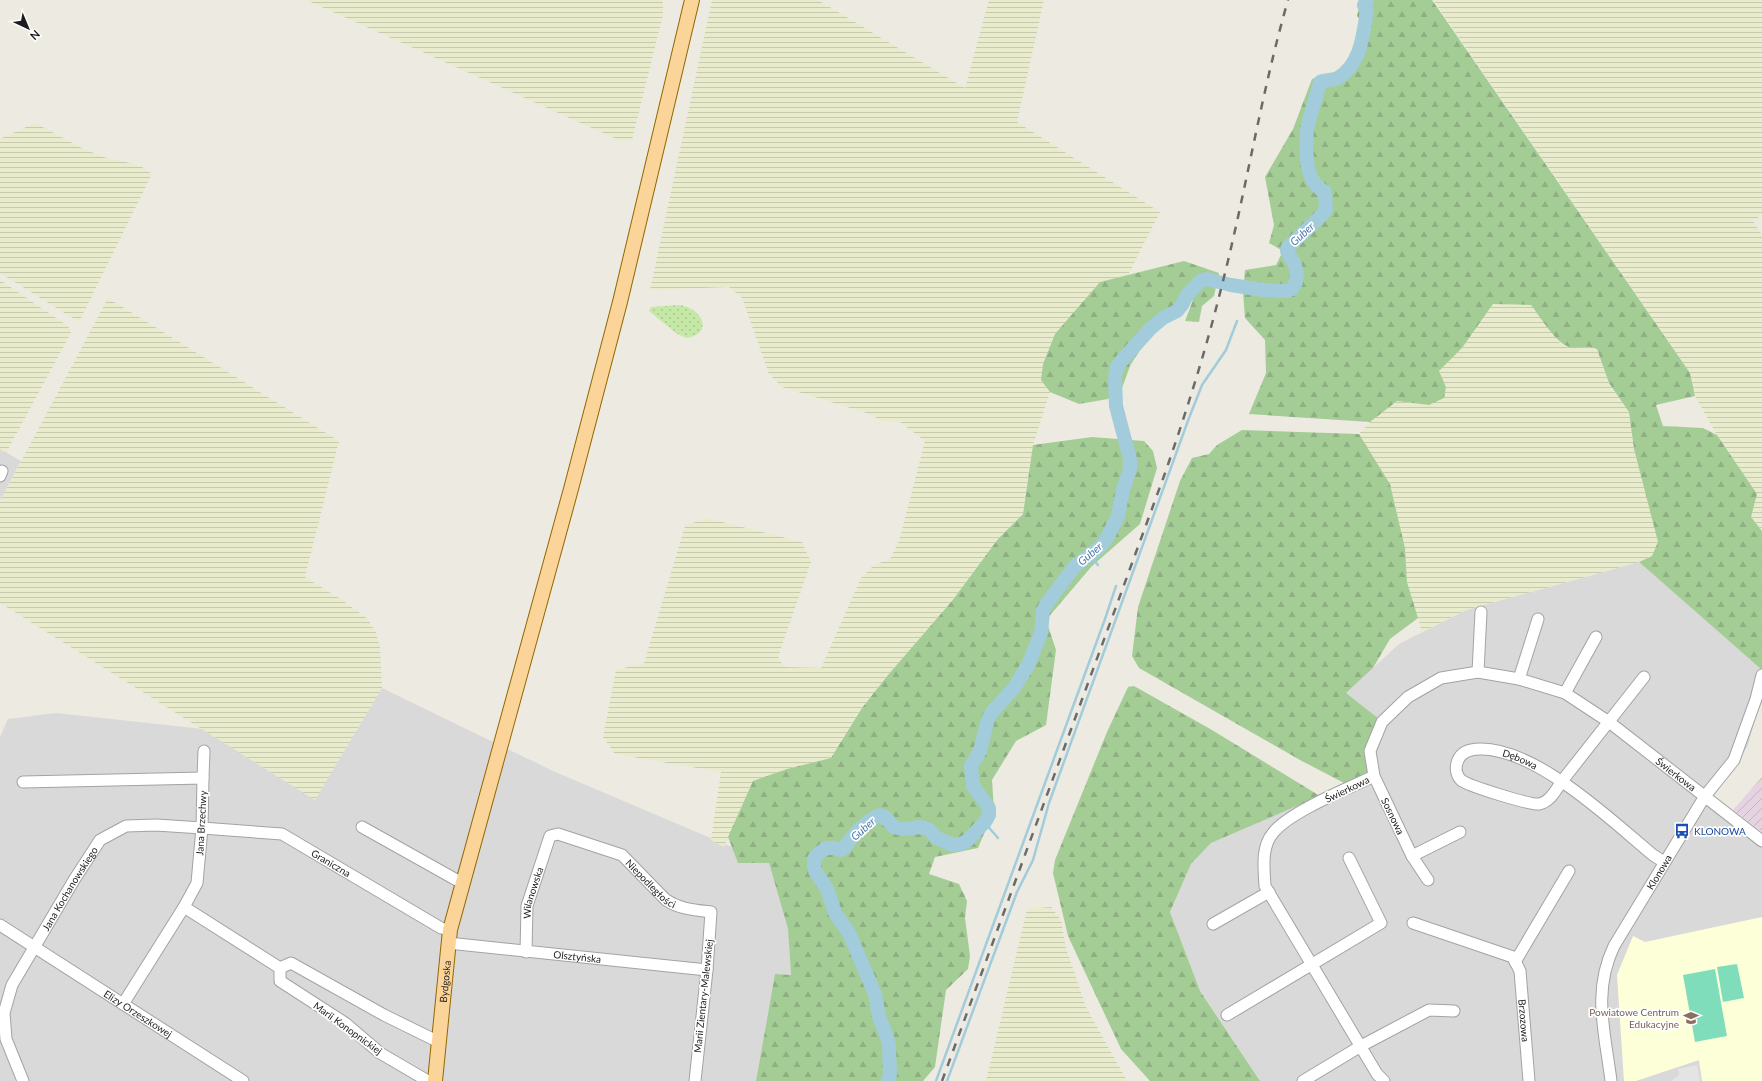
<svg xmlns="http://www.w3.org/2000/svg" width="1762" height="1081" font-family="Lato,sans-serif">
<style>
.residential{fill:#dad9d9}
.industrial{fill:url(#industrial-furrows)}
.education{fill:#fdffd9}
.farmland{fill:url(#farmland-rules)}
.grass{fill:url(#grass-dots)}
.forest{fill:url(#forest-firs)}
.pitch{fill:#7fddbb}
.parking{fill:#e4e4e4}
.pier{fill:#fff}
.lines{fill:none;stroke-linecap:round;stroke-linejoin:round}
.stream{stroke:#a2ccdb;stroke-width:2.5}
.river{stroke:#a2ccdb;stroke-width:14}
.minor-casing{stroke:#a3a3a3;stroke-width:13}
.major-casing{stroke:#926701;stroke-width:16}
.minor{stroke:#fff;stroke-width:11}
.major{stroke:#fbd499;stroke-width:14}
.rail{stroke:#6a6a6a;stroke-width:2.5;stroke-dasharray:8 8;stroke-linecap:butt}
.labels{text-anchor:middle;stroke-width:3.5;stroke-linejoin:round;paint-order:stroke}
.street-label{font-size:10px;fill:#1c1c1c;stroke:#fff}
.transit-label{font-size:10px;fill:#164399;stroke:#fff;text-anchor:start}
.education-label{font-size:10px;fill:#785e54;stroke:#fff;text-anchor:end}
.water-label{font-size:11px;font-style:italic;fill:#4a77aa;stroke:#fff}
</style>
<defs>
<pattern id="industrial-furrows" width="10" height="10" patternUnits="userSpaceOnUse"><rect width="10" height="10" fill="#e6d3e2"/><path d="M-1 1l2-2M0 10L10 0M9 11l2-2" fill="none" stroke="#c5b5c1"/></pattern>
<pattern id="farmland-rules" width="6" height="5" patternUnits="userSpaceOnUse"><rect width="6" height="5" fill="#e9eccc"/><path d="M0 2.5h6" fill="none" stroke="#c7caaf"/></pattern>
<pattern id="grass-dots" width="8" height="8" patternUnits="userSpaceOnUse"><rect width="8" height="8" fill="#c5e8a7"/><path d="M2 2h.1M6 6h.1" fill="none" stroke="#a9c68f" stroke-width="1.8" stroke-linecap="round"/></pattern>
<pattern id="forest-firs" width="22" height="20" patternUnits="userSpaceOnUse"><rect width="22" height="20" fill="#a4cd96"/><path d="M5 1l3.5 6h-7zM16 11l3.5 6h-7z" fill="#8daf81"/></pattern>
</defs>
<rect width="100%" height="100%" fill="#edeae1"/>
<g class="residential">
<path d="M0,449L21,461L0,501Z"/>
<path d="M1639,562L1762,670V691L1748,746L1708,805L1762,847V1081H1260L1200,991L1170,912L1191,864L1211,843L1346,784V693L1399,644L1466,610Z"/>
<path d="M382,688L553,771L769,863L788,929L791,976L775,974L756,1081H0V737L8,719L56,713L203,729L315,799Z"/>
</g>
<path class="industrial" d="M1762,777V832L1733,810Z"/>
<path class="education" d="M1762,917V1081H1702L1699,1060L1636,1081H1624L1617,975L1633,936L1645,942Z"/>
<g class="farmland">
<path d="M306,0H661L663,3V15L632,140L621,141Z"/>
<path d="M712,0H818L965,88L989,0H1044L1017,122L1160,212L1128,275L1100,282L1041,380L1050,392L1033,445L1023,514L998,539L952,601L888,675L862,708L831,758L787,769L753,781L724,847L711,840L721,772L615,754L603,737L616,670L644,663L685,526L706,518L802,542L811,562L778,657L784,667L821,668L861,578L874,565L890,559L899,541L925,441L900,422L882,421L870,414L782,387L769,374L742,298L729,287L650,290Z"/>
<path d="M1433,0H1762V215L1753,221L1762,235V531L1751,517L1757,494L1717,435L1695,396L1690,373Z"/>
<path d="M35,123L82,148L103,157L139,165L152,174L79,322L0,273V139Z"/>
<path d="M0,280L68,326L71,333L6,453L0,449Z"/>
<path d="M108,298L339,441L305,577L342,600L368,619L376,633L380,647L382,688L315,800L0,603V501Z"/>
<path d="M1493,304H1531L1560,343L1569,347L1589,346L1597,349L1609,383L1629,412L1634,449L1659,543L1652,556L1639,562L1466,610L1422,632L1407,582L1405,548L1390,484L1359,434L1370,422L1397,401L1429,405L1446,387L1439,371L1462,348Z"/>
<path d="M1051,907L1061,920L1066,948L1086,1007L1127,1081H986L1027,909Z"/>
</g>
<path class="grass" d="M679,305C703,308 714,334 686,338L676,333L649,311L651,307Z"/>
<g class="forest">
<path d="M1361,0H1432L1690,373L1695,396L1656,405L1663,426L1703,428L1717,435L1757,494L1751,517L1762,531V670L1639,562L1652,556L1658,542L1634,449L1629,412L1609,383L1597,349C1584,344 1582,349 1570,347C1557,345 1539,315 1531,305L1493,304L1462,348L1439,371L1446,387L1444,398L1429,405L1397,401L1370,422L1249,414L1266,373L1265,340L1245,318L1243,292L1245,270L1276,265L1283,251L1269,243L1274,225L1265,177L1293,129L1312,79L1341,70L1352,58L1361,21L1357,16Z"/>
<path d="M1184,261L1219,273L1214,296L1202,306L1199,322L1185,321L1193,300L1154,327L1130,366L1121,391L1108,399L1079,404L1050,392L1041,380L1043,364L1055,334L1100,282Z"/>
<path d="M1242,430L1359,434L1390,484L1405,548L1407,582L1418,618L1390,639L1373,668L1346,693L1379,719L1370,774L1346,784L1300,760L1139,668L1132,656L1138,607L1180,481L1192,458L1209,454L1217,445Z"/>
<path d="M1092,437L1144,441L1153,451L1157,468L1140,524L1092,566L1046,620L1056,650L1046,725L1016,741L992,780L994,810L978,848L935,857L929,874L959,884L967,901L965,918L970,956L968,969L946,990L935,1067L923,1081H756L775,974L791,975L788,929L769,863H738L728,837L753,781L787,769L831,758L862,708L888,675L952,601L998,539L1023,514L1033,445Z"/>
<path d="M1134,686L1212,730L1320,796L1211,843L1191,864L1170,912L1200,991L1260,1081H1150L1121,1049L1068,936L1053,873L1055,860L1107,732L1128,687Z"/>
</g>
<g class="pitch">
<path d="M1737,964L1744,998L1723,1002L1717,967Z"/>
<path d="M1715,969L1727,1036L1695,1042L1683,975Z"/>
</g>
<path class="parking" d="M1697,1065L1700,1081H1671L1679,1075L1678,1069Z"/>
<path class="pier" d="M1219,276L1229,279L1226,291L1216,289Z"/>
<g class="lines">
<g class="stream">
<path d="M1089,554L1098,565"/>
<path d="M985,823L998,838"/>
<path d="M936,1081L1105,619L1116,586"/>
<path d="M947,1081L1017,892L1033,860L1049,803L1189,418L1202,385L1226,350L1237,321"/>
</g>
<path class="river" d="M888,1081L890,1074L889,1046L887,1037L879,1017L875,994L849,933L835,913L827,889L815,871L814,866V859L818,854L826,848H834L841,850C847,847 848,841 853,836C860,828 870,819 880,815L885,817L894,827L903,829L921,827L928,829L937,838L953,845L961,844L967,841L985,822L989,815V808L973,786L971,766L980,751L988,719L993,711L1014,688L1028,665L1041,633L1043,611L1047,603L1075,566L1100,547L1107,538L1118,516L1123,490L1130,469V459L1116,406L1115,377L1117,367L1123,359L1150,329L1163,318L1177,311L1182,305L1187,295L1200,281L1206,279L1231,285L1263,290L1287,291L1292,289L1296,282L1297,273L1294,263L1287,251L1288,247L1322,215L1326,209L1325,192C1320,189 1315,185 1312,179C1305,166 1305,135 1309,121C1312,108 1317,96 1320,82C1326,79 1332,81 1338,78C1361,64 1363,35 1367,11L1364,5L1367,0"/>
<g class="minor-casing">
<g id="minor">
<path d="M0,476L2,471"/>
<path d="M1478,672L1481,612"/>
<path id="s1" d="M1644,677L1562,781C1556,790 1550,802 1539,804C1530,805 1468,786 1461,780C1456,775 1455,767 1458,760C1462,751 1471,749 1480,749C1536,748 1611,820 1653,855L1664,862"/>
<path d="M1519,679L1538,619"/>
<path d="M1565,693L1596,637"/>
<path d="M1374,776C1349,788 1289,812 1273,833C1261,847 1264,868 1265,886L1377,1074L1384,1081"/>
<path d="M203,778L204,751"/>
<path d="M23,782L203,778L202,828L197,883L184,907L123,1004"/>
<path d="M362,827L462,883"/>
<path d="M1412,856L1460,832"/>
<path id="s2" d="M1428,880L1412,856L1374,776L1370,751L1382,722L1408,697L1441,678L1478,672L1519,679L1565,693L1609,722L1762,841"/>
<path d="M184,907L280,968"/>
<path id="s3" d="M1413,923L1513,957L1520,971L1529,1081"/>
<path d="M1213,924L1269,892"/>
<path id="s4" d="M0,925L243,1081"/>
<path id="s5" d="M448,943L707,970"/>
<path id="s6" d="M526,952L527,906L550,836L558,834L622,855L666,900C680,909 694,910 711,912L707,970L695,1081"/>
<path d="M1515,962L1569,871"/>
<path d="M1227,1015L1381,923L1349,858"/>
<path id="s7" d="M23,1081L6,1039L4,1013L12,985L74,880L100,840L126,826L156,825L202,828L282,834L441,928L450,930"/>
<path d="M428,1081L380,1053L345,1023L280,981V968L291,963L384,1015L439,1042"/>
<path d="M1303,1081L1361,1046L1429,1010L1454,1011"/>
<path id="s8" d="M1611,1081C1605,1032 1592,992 1614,946L1705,796L1734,760L1756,699L1762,675"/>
</g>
</g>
<g class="major-casing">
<g id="major">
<path id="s9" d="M435,1081L450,930L571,489L620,302L692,0"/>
</g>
</g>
<use href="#minor" class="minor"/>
<use href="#major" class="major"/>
<path class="rail" d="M942,1081L1164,476C1186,413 1206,350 1222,285C1246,191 1261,94 1288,0"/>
</g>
<defs>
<g id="bus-bare" transform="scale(1.2)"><path d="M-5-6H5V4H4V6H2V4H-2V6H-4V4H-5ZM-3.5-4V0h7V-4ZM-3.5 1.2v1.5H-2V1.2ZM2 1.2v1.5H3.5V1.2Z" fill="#1a4fb4" stroke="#fff" stroke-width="2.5" paint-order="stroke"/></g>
<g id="school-bare" transform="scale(1.2)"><path d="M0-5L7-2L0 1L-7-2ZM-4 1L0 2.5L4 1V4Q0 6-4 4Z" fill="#8d6e63" stroke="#fff" stroke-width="2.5" paint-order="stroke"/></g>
</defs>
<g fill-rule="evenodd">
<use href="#bus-bare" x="1682" y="831"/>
<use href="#school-bare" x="1691" y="1018"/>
</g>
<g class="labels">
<g class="street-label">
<text dy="4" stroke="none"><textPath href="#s1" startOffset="337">Dębowa</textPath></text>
<text dy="4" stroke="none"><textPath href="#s2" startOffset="513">Świerkowa</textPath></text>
<text transform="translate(1347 789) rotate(-26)" y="4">Świerkowa</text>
<text transform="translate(1393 816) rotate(64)" y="4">Sosnowa</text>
<text transform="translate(201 823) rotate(-87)" y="4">Jana Brzechwy</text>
<text dy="4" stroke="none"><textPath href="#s7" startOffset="513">Graniczna</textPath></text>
<text dy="4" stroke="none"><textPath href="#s8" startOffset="224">Klonowa</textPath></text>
<text dy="4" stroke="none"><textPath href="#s6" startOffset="236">Niepodległości</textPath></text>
<text dy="4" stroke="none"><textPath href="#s7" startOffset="213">Jana Kochanowskiego</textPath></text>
<text dy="4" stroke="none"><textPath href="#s6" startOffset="60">Wilanowska</textPath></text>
<text dy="4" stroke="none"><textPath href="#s5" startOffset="130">Olsztyńska</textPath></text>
<text dy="4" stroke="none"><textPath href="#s9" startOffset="100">Bydgoska</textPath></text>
<text transform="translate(703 996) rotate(-84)" y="4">Marii Zientary-Malewskiej</text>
<text dy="4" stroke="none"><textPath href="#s4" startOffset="164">Elizy Orzeszkowej</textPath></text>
<text dy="4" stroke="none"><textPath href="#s3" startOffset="171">Brzozowa</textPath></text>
<text transform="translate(348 1028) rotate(36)" y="4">Marii Konopnickiej</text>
</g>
<g class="transit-label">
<text x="1694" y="835">KLONOWA</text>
</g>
<g class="education-label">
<text x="1679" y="1016">Powiatowe Centrum<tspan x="1679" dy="12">Edukacyjne</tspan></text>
</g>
<g class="water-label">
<text transform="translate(1302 234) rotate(-43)" y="4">Guber</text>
<text transform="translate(1090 554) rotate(-41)" y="4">Guber</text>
<text transform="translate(863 829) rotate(-42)" y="4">Guber</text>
</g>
</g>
<g transform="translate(28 28) rotate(136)" stroke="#ffffff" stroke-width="3" paint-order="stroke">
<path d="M0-3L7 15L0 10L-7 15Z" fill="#1c1c1c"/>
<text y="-6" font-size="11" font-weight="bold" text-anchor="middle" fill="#1c1c1c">N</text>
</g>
</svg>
